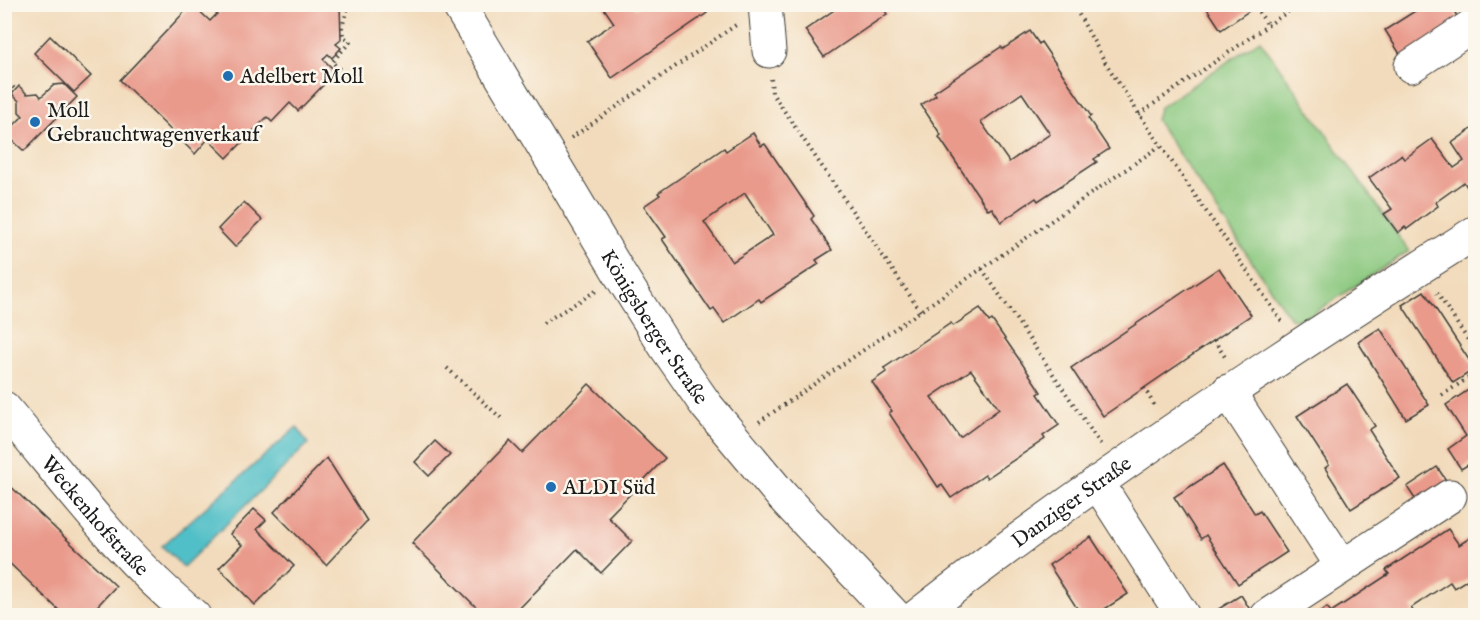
<svg xmlns="http://www.w3.org/2000/svg" width="1480" height="620" font-family="'IM FELL English',serif">
<style>
.green{fill:#89c77e;stroke:#52724d;stroke-width:1.5}
.water{fill:#51bfc7;stroke:#366e72;stroke-width:1.5}
.building{fill:#e99a8b;fill-rule:evenodd}
.lines{fill:none;stroke-linecap:round;stroke-linejoin:round}
.minor-casing{stroke:#3c3934;stroke-width:35}
.path{stroke:#3c3934;stroke-width:4;stroke-dasharray:1.5 4.5;stroke-linecap:butt}
.minor{stroke:#fff;stroke-width:33}
.poi-dot{fill:#1f6fb2;stroke:#fbf7ec;stroke-width:2}
.labels{text-anchor:middle;stroke-width:5;stroke-linejoin:round;paint-order:stroke}
.poi-label{font-size:21px;fill:#1c1c1c;stroke:#fbf7ec;text-anchor:start}
.street-label{font-size:21px;fill:#1c1c1c;stroke:#fbf7ec}
</style>
<rect width="100%" height="100%" fill="#fbf7ec"/>
<filter id="ink" filterUnits="userSpaceOnUse"><feTurbulence type="fractalNoise" baseFrequency=".0167" numOctaves="2"/><feDisplacementMap in="SourceGraphic" scale="12" xChannelSelector="R" yChannelSelector="G"/><feConvolveMatrix kernelMatrix="1 2 1 2 8 2 1 2 1" color-interpolation-filters="sRGB"/></filter>
<filter id="wash" filterUnits="userSpaceOnUse"><feTurbulence type="fractalNoise" baseFrequency=".008" numOctaves="4" result="noise"/><feDisplacementMap in="SourceGraphic" scale="24" xChannelSelector="R" yChannelSelector="G"/><feGaussianBlur stdDeviation="1.35" result="paint"/><feColorMatrix in="noise" values="0 0 0 0 0 0 0 0 0 0 0 0 0 0 0 0 0 1.4 0 .05"/><feComposite in="paint" operator="in"/></filter>
<g filter="url(#wash)">
<rect width="100%" height="100%" fill="#f2dbbc"/>
<path class="green" d="M1260,40L1409,251L1302,321L1290,318L1156,120L1159,108Z"/>
<path class="water" d="M297,427L308,444L183,567L162,546Z"/>
<g id="blocks">
<g class="building">
<path d="M192,4L210,21L227,4H340L341,40L336,44L341,48L332,58L328,54L323,59L336,72L298,111L290,103L272,122L267,117L227,158L208,139L195,154L120,80Z"/>
<path d="M601,4H632L635,9L641,4H701L707,13L612,78L587,41L614,23Z"/>
<path d="M843,4H881L887,14L824,57L805,30Z"/>
<path d="M1204,4H1259L1221,30Z"/>
<path d="M1426,4H1467L1455,13L1461,23L1403,59L1385,30Z"/>
<path d="M1030,31L1039,44L1041,42L1091,116L1088,118L1109,149L1094,159L1097,162L1038,201L1036,198L1001,222L992,208L988,210L939,137L941,135L921,105L936,95L934,92L1001,47L1003,49ZM1022,93L1050,134L1009,162L981,122Z"/>
<path d="M50,36L91,76L74,92L34,53Z"/>
<path d="M64,84L77,97L24,151L11,139V128L23,116L19,112V101L12,94L19,86L27,94L38,93L41,97L54,85Z"/>
<path d="M1476,126V181L1467,187L1464,182L1436,202L1438,206L1407,229L1405,227L1398,233L1384,214L1392,209L1369,178L1401,155L1404,159L1432,139L1454,168L1464,161L1452,143Z"/>
<path d="M753,133L761,146L765,144L814,216L811,219L832,250L816,260L819,264L761,302L759,299L724,323L714,309L711,311L662,239L666,237L644,206L660,195L658,193L724,148L726,151ZM745,193L773,235L732,262L704,222Z"/>
<path d="M244,202L262,220L235,247L218,229Z"/>
<path d="M1219,268L1251,315L1103,416L1071,368Z"/>
<path d="M1424,291L1475,369L1453,383L1402,305Z"/>
<path d="M980,308L989,322L992,320L1021,362L1041,392L1038,394L1059,425L1043,436L1045,439L987,478L985,475L951,498L942,485L938,487L889,413L892,411L872,382L886,372L884,368L951,323L953,326ZM971,370L999,409L960,438L931,397Z"/>
<path d="M1380,328L1429,405L1406,419L1358,342Z"/>
<path d="M589,384L665,458L608,517L632,541L601,573L577,549L512,616H485L412,543L510,441L522,453Z"/>
<path d="M1347,384L1375,426L1369,430L1400,478L1351,509L1325,468L1329,465L1297,416Z"/>
<path d="M1476,385V460L1461,469L1448,449L1466,436L1446,405Z"/>
<path d="M435,441L450,455L429,476L415,462Z"/>
<path d="M327,458L367,521L326,565L274,512Z"/>
<path d="M1223,465L1255,514L1260,511L1287,552L1238,584L1206,535L1201,539L1174,497Z"/>
<path d="M1437,467L1452,489L1421,508L1407,487Z"/>
<path d="M4,480L116,586L88,616H65L4,558Z"/>
<path d="M254,509L266,520L257,529L294,566L255,605L219,568L242,545L230,534Z"/>
<path d="M1448,529L1459,545L1476,534V565L1473,567L1476,574L1454,588L1450,582L1411,608L1414,612L1408,616H1315L1327,607L1331,612L1389,574L1386,570Z"/>
<path d="M1091,537L1128,594L1094,616H1082L1049,565Z"/>
<path d="M1241,595L1254,616H1213L1212,613Z"/>
</g>
</g>
</g>
<g filter="url(#ink)">
<use href="#blocks" fill-opacity="0" stroke="#3c3934" stroke-width="1.5"/>
<g class="lines">
<g class="minor-casing">
<g id="minor">
<path id="s1" d="M458,4L621,276L665,346L706,405L782,496L895,616"/>
<path d="M765,4L769,51"/>
<path d="M1411,66L1476,23"/>
<path d="M1228,391L1342,566"/>
<path id="s2" d="M4,408C65,480 121,557 194,616"/>
<path d="M1097,482L1183,616"/>
<path id="s3" d="M917,616C1096,477 1285,353 1476,232"/>
<path d="M1267,616L1450,496"/>
</g>
</g>
<g class="path">
<path d="M349,4L342,27L343,36L350,42L332,62L352,81"/>
<path d="M1073,4L1105,62L1139,114L1283,323"/>
<path d="M1255,7L1268,25"/>
<path d="M4,79L16,90"/>
<path d="M771,79L772,93L921,312"/>
<path d="M1139,114L1299,4"/>
<path d="M571,138L736,25"/>
<path d="M982,269L1101,445"/>
<path d="M1437,293L1476,352"/>
<path d="M543,323L596,291"/>
<path d="M1214,340L1227,360"/>
<path d="M447,368L503,420"/>
<path d="M1144,388L1156,408"/>
<path d="M1442,395L1476,373"/>
<path d="M759,422L1160,146"/>
</g>
<use href="#minor" class="minor"/>
</g>
</g>
<g class="poi-dot">
<circle cx="228" cy="76" r="6"/>
<circle cx="35" cy="122" r="6"/>
<circle cx="551" cy="487" r="6"/>
</g>
<g class="labels">
<g class="poi-label">
<text x="240" y="83">Adelbert Moll</text>
<text x="47" y="117">Moll<tspan x="47" dy="24">Gebrauchtwagenverkauf</tspan></text>
<text x="563" y="494">ALDI Süd</text>
</g>
<g class="street-label">
<text dy="7" stroke="none"><textPath href="#s1" startOffset="378">Königsberger Straße</textPath></text>
<text dy="7" stroke="none"><textPath href="#s3" startOffset="192">Danziger Straße</textPath></text>
<text dy="7" stroke="none"><textPath href="#s2" startOffset="141">Weckenhofstraße</textPath></text>
</g>
</g>
<rect width="1480" height="620" fill="none" stroke="#fbf7ec" stroke-width="24"/>
</svg>
